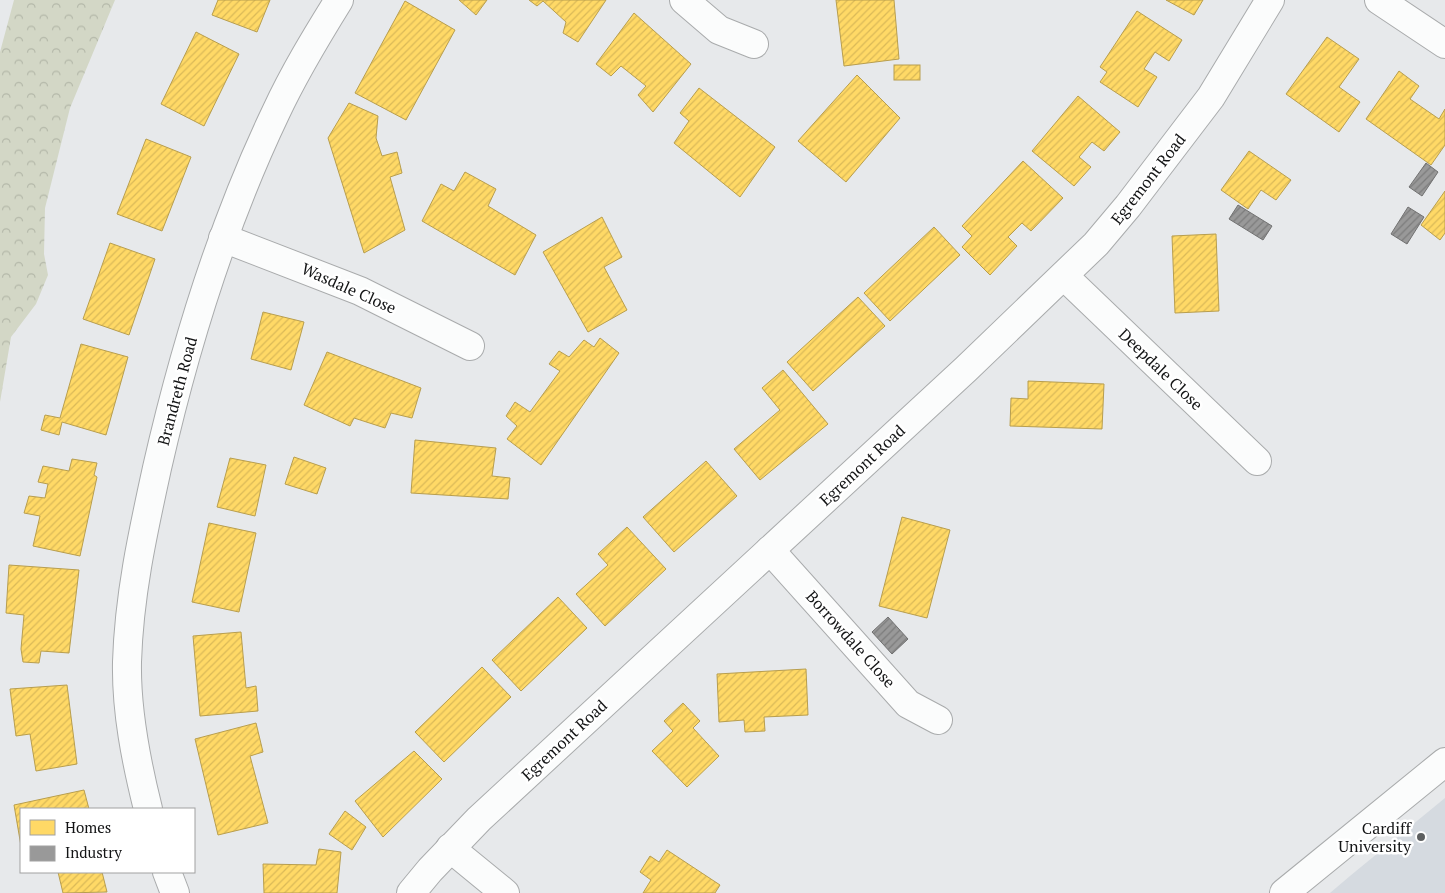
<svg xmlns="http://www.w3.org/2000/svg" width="1445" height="893" font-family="'PT Serif',serif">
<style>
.built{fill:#d5dae0}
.forest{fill:url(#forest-crowns)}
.homes{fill:url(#homes-hatch);stroke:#b89e4e}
.industry{fill:url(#industry-hatch);stroke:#717171}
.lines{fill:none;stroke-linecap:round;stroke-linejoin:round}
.minor-casing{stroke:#a9abac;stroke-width:30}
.minor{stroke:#fbfcfc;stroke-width:28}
.poi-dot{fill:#5d5f60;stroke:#fff;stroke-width:2}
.labels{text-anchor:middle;stroke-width:5;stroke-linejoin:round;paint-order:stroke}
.street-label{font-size:16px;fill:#131415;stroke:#fff}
.poi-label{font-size:16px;fill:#131415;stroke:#fff;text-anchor:end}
</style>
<defs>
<pattern id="forest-crowns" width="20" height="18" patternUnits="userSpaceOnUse" patternTransform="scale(1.25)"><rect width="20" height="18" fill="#d3d7c6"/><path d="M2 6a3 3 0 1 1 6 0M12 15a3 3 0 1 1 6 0" fill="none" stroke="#b4b8a9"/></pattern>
<pattern id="homes-hatch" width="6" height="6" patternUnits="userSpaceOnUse" patternTransform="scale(1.25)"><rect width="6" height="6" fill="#ffd966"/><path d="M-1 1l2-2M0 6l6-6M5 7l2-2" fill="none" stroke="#dab958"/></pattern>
<pattern id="industry-hatch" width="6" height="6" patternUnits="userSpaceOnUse" patternTransform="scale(1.25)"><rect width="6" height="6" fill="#999"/><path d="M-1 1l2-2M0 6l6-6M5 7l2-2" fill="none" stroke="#7c7c7c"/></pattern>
</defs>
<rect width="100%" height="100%" fill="#e7e9eb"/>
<path class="built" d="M1445,798V893H1330L1350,876Z"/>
<path class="forest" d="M14,0H115L70,108L45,208L44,254L48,275L36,304L11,337L0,402V52Z"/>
<g class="homes">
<path d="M218,0H270L257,32L212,15Z"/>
<path d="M459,0H487L476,15Z"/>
<path d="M529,0H606L578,42L563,33L566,22L543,1L537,6Z"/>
<path d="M836,0H894L899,59L844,66Z"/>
<path d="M1166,0H1203L1194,15Z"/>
<path d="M405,1L455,30L406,120L355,93Z"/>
<path d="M1137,11L1182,40L1169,61L1155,52L1144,69L1157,77L1138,107L1100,82L1107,72L1100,67Z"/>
<path d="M634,13L691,64L653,112L638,95L646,86L621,66L611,76L596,64Z"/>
<path d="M196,32L239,54L204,126L161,104Z"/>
<path d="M1327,37L1359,59L1339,87L1360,102L1339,132L1286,94Z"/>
<rect x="894" y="65" width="26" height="15"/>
<path d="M1399,71L1419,86L1410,99L1439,119L1445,109V145L1431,165L1366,119Z"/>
<path d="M857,75L900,118L846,182L798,141Z"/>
<path d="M699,88L775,147L740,197L674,143L689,121L680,113Z"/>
<path d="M1078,96L1120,132L1104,151L1092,142L1079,157L1091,167L1074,186L1032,151Z"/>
<path d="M349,103L378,116L376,138L382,156L397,152L402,173L390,177L405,230L364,253L328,138Z"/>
<path d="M146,139L191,157L162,231L117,214Z"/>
<path d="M1249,151L1291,180L1276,200L1261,190L1248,209L1221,190Z"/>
<path d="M1023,161L1063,198L1031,231L1022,223L1008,237L1017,246L990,275L962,247L972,236L962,226Z"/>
<path d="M465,172L496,189L488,206L536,235L515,275L422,221L441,184L454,191Z"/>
<path d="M1445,191V233L1440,240L1421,225Z"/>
<path d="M602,217L622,257L604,267L627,310L588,332L543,252Z"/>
<path d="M934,227L960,255L890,321L864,293Z"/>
<path d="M1216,234L1219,311L1175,313L1172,236Z"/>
<path d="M110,243L155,259L129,335L83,319Z"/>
<path d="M858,297L885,326L813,391L787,362Z"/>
<path d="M263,312L304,322L291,370L251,359Z"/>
<path d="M600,338L619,353L541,465L507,439L517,426L506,416L515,402L530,412L560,371L549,364L559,351L569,357L584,340L594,347Z"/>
<path d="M81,344L128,357L106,435L62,422L59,435L41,430L45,415L60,418Z"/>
<path d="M327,352L421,388L412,418L391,413L385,428L354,418L350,426L304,405Z"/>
<path d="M783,370L828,424L760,480L734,449L780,410L762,388Z"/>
<path d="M1028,381L1104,384L1102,429L1010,426L1011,398L1028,399Z"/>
<path d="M415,440L496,448L492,476L510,478L508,499L411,493Z"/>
<path d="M294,457L326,468L317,494L285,484Z"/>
<path d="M230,458L266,465L255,516L217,507Z"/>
<path d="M72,459L97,463L94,475L97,477L80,556L33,546L40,516L24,513L29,496L45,498L48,484L38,482L43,466L69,471Z"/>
<path d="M706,461L737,496L674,552L643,517Z"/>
<path d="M902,517L950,530L927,618L879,606Z"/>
<path d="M209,523L256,533L239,612L192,602Z"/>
<path d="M627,527L666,569L605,626L576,594L608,565L598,554Z"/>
<path d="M9,565L79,570L69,653L41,651L39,663L23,662L21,649L24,615L6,613Z"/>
<path d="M558,597L587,628L521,691L492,660Z"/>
<path d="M241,632L246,688L256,686L258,711L200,716L193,636Z"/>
<path d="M482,667L511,697L444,762L415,732Z"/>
<path d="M806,669L808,715L764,717L765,731L745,732L744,720L719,722L717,674Z"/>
<path d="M67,685L77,764L36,771L30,734L16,736L10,689Z"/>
<path d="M683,703L700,721L693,728L719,756L687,787L652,751L673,731L664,721Z"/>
<path d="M256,723L263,752L250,756L268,823L218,835L195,739Z"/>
<path d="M414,751L442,779L383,837L355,801Z"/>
<path d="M84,790L89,809H21V846L14,805Z"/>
<path d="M345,811L366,827L352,850L329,834Z"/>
<path d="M319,849L341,852L337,893H264L263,864L316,865Z"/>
<path d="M667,850L720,885L715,893H643L651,880L640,872L650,856L659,862Z"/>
<path d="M58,872H102L107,892L63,893Z"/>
</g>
<g class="industry">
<path d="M1426,163L1438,172L1422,196L1409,187Z"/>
<path d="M1238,205L1272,226L1263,240L1229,219Z"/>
<path d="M1408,207L1424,217L1407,244L1391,234Z"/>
<path d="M888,617L908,639L892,654L872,632Z"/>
</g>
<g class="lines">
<g class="minor-casing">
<g id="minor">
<path d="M684,0L719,30L754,44"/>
<path d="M1379,0L1445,44"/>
<path d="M223,238L360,291L470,346"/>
<path d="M1064,276L1257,461"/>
<path d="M770,550L908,704L938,720"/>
<path d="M148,809C136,761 126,711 127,662C129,595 143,532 157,468C185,345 222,225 276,112C294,73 316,37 339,0"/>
<path d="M450,848L505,893"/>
<path d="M167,872L175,893"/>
<path d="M411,893L430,870L479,819L966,369L1096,244L1128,206L1211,97L1270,0"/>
<path d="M1284,893L1445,762"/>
</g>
</g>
<use href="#minor" class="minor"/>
</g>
<circle class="poi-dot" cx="1421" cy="837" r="5"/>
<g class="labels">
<g class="street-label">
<text transform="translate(1148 179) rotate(-52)" y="6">Egremont Road</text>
<text transform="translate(349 288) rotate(24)" y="6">Wasdale Close</text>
<text transform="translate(1161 369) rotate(44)" y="6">Deepdale Close</text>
<text transform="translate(177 391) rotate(-75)" y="6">Brandreth Road</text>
<text transform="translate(862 465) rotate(-43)" y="6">Egremont Road</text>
<text transform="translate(851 639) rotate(48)" y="6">Borrowdale Close</text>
<text transform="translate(564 740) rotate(-43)" y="6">Egremont Road</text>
</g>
<g class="poi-label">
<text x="1411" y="834">Cardiff<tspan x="1411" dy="18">University</tspan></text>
</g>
</g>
<rect x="20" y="808" width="175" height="65" fill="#ffffff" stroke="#a1a1a1"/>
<rect x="30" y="820" width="25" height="15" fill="#ffd966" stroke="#a1a1a1"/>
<text x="65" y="833" font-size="15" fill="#131415">Homes</text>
<rect x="30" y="846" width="25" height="15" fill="#999999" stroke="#a1a1a1"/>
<text x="65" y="858" font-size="15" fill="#131415">Industry</text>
</svg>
